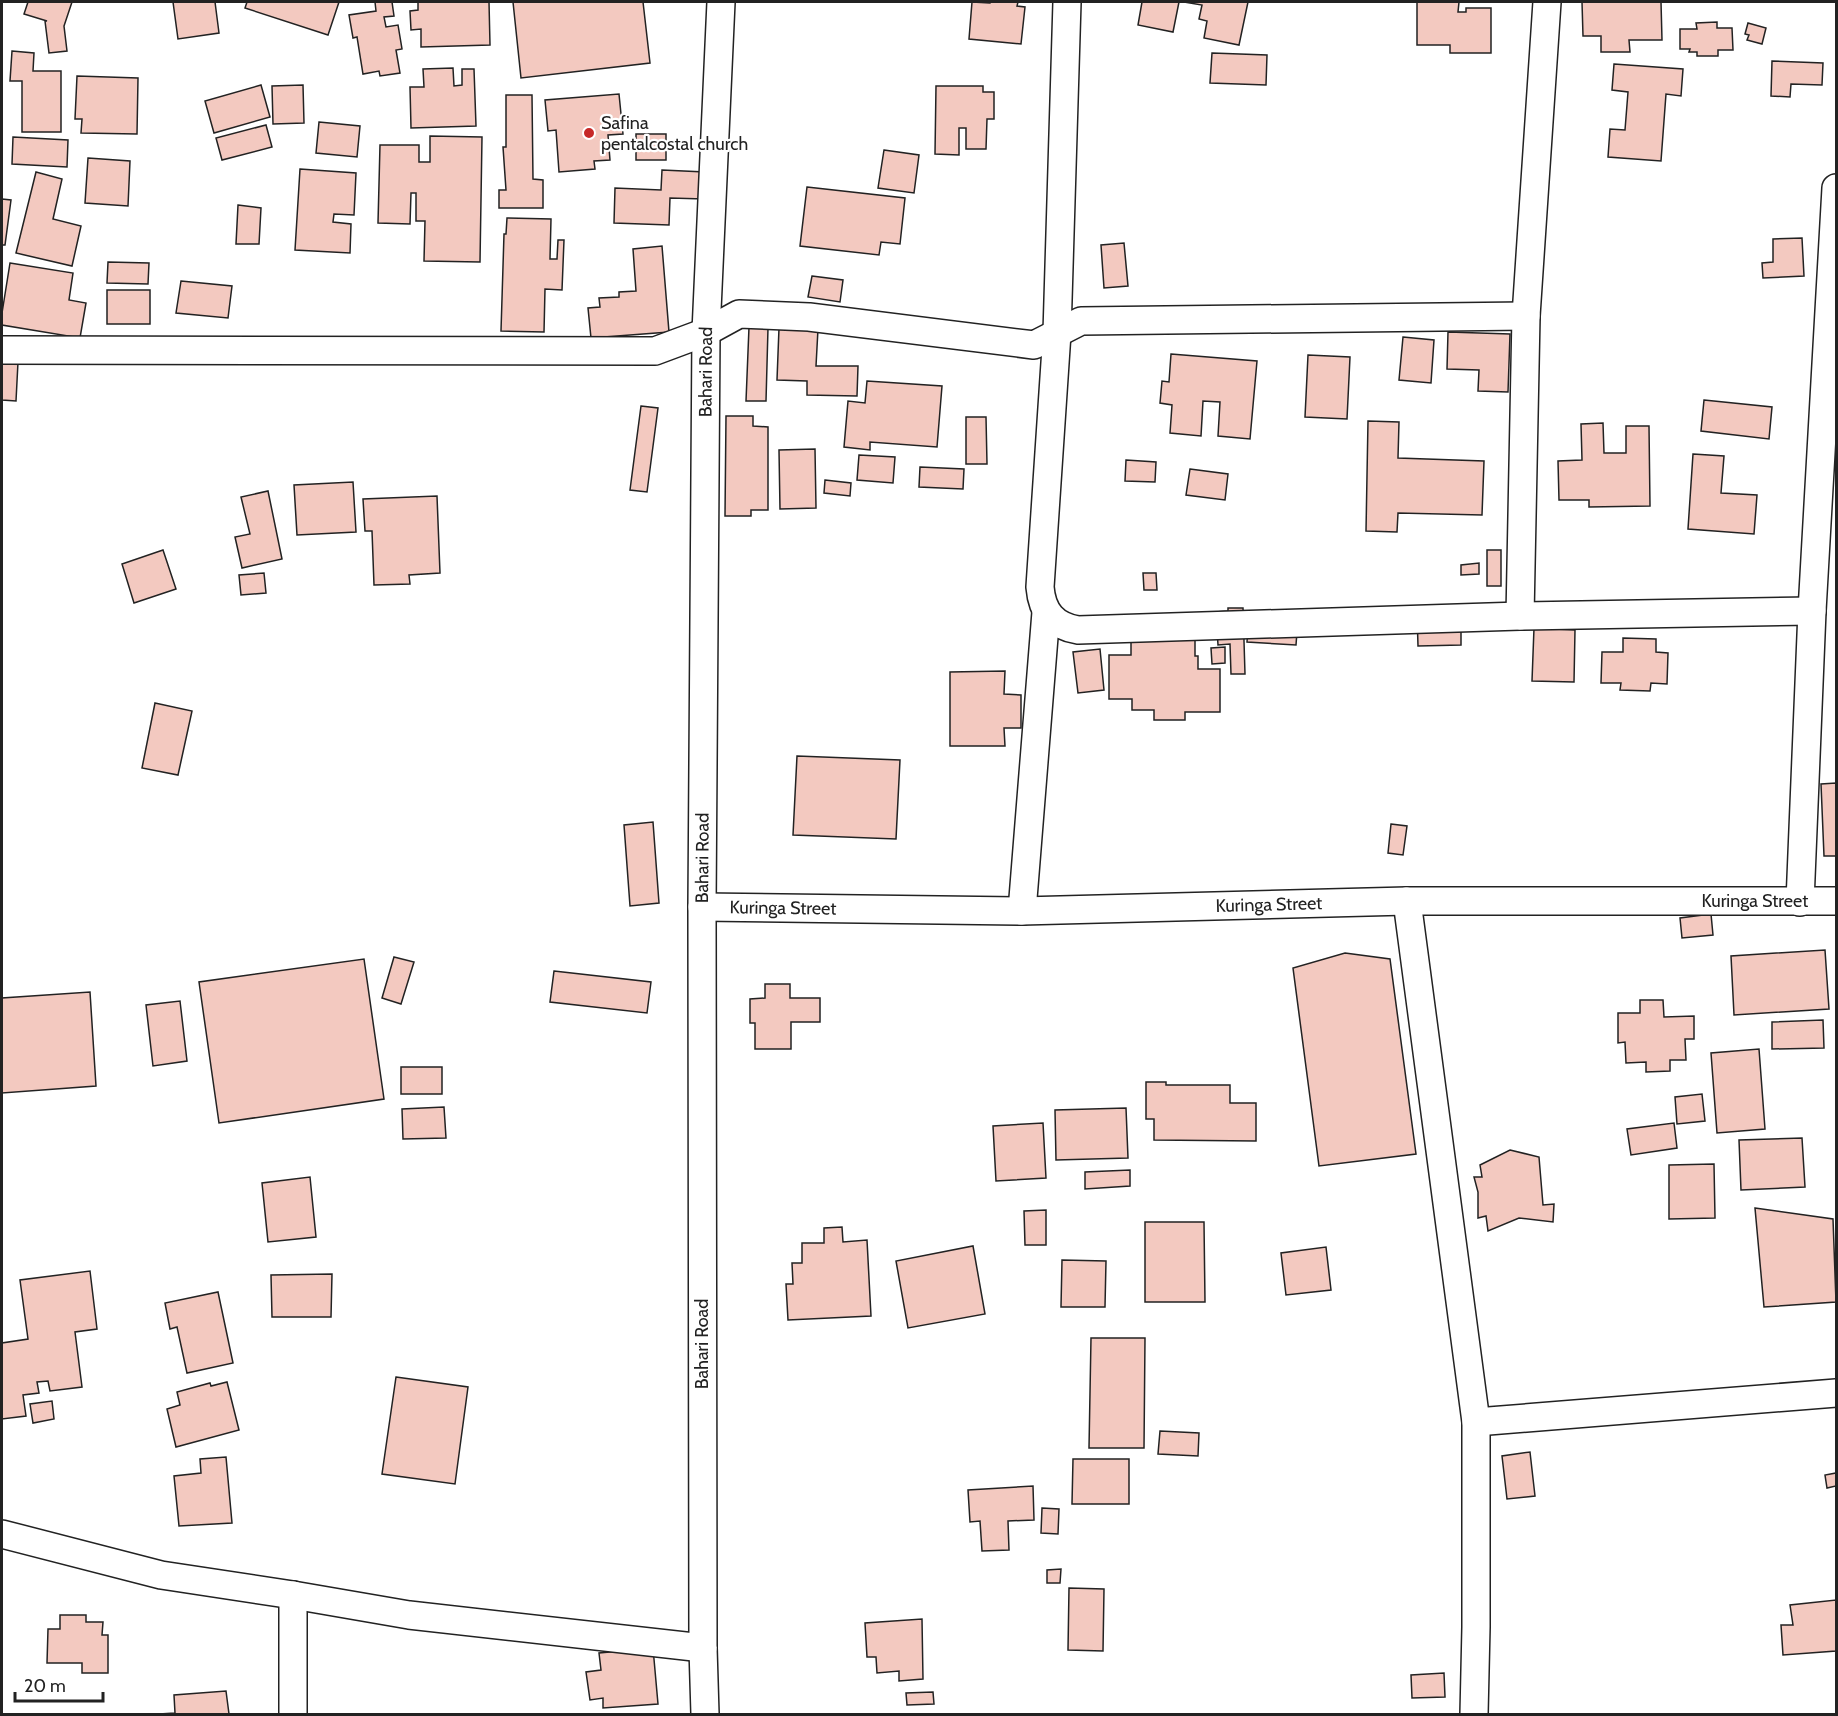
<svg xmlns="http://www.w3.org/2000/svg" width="1838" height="1716" font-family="Cabin,sans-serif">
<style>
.building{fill:#f3c9c0;stroke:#222;stroke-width:1.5}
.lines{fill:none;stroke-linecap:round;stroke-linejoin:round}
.minor-casing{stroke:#222;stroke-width:30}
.minor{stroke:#fff;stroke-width:27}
.poi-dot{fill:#c62828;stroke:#fff;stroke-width:2}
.labels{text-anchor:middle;stroke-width:4.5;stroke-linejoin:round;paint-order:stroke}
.poi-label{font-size:18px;fill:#222;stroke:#fff;text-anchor:start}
.street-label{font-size:18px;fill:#222;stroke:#fff}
</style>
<rect width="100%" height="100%" fill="#fff"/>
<g class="building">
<path d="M28,2H72L64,26L67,51L49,53L45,21H47L24,14Z"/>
<path d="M173,2H215L219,33L178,39Z"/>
<path d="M247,2H339L328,35L245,8Z"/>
<path d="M375,2H392L394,16L384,17L386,27L398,25L402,49L396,50L400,73L380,76L379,71L363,74L357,37L353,38L349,15L376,11Z"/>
<path d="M418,2H489L490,45L421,47V29L411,30L410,11L418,10Z"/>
<path d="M513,2H643L650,63L521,78Z"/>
<path d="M972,2L990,3L991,2H1018L1017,6L1025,7L1021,44L969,39Z"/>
<path d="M1142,2H1179L1173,32L1138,25Z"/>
<path d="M1184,2H1248L1239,45L1204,38L1207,21L1199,19L1202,5Z"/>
<path d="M1417,2H1459L1458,12H1466V8H1491V53H1450V45H1417Z"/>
<path d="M1582,2H1661L1662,40H1629L1630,52H1601V36H1583Z"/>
<path d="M1717,22V28H1732L1733,50H1718V56H1697V52H1689L1690,49H1680V29H1697L1696,23Z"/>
<path d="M1748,23L1766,28L1762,44L1747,40L1749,35L1745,34Z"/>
<path d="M12,51L34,53L33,71H61V132H22V81H10Z"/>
<path d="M1212,53L1267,55L1266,85L1210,83Z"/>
<path d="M1772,61L1823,63L1822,85L1791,84L1790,97L1771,96Z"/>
<path d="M1614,64L1683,69L1681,96L1666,94L1661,161L1608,157L1610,129L1625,130L1628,92L1612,90Z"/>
<path d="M453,68L454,86L462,85V69H474L476,126L411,128L410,87H424L423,69Z"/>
<path d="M77,76L138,78L137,134L81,133L82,119H75Z"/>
<path d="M261,85L270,117L214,133L205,101Z"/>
<path d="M303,85L304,123L273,124L272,86Z"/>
<path d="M936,86H983V92H994V119H987L986,149H966V128H959V155L935,154Z"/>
<path d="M619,94L623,134L608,135L610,160L594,161L595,169L559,172L556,130L548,131L545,100Z"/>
<path d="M506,95H532L533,179L543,180V208H499V190H506L503,147H506Z"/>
<path d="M319,122L360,126L357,157L316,153Z"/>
<path d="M266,125L272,147L222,160L216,138Z"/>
<rect x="636" y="134" width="30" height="26"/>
<path d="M430,136L482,137L480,262L424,261L425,221H416V193H411L410,224L378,223L380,145H419V162H430Z"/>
<path d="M13,137L68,140L67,167L12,164Z"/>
<path d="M884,150L919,155L914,193L878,188Z"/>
<path d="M88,158L130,161L128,206L85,203Z"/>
<path d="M300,169L356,173L354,215L334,214L333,222L351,224L350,253L295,250Z"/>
<path d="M662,170L705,172L704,199L670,198L669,225L614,223L615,188L661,190Z"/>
<path d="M36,172L62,179L53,219L81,226L72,266L16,253Z"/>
<path d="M807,187L905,198L900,244L881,242L879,255L800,246Z"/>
<path d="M2,199L11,200L5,245H2Z"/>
<path d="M238,205L261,208L259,244H236Z"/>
<path d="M507,218L551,219L550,259H557L558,240H564L562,290L545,289L544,332L501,331L504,234H506Z"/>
<path d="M1802,238L1804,276L1763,278L1762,263L1773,262V239Z"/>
<path d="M1124,243L1128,286L1104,288L1101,245Z"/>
<path d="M662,246L669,332L591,338L588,308L600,307L599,298L619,297V292L636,291L633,249Z"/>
<path d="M108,262L149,263L148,284L107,283Z"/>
<path d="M10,263L73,273L69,300L86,303L80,338L2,325V313Z"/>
<path d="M812,276L843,280L840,302L808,297Z"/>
<path d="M181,281L232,286L228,318L176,313Z"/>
<rect x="107" y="290" width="43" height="34"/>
<path d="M749,327L768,328L766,401H746Z"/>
<path d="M779,328L818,329L816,366H858L857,396L807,395V381L777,380Z"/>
<path d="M1448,332L1510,334L1508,392L1478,391L1479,370L1447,369Z"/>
<path d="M1403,337L1434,340L1431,383L1399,380Z"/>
<path d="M1171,354L1257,361L1250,439L1218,436L1220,402L1203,401L1201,436L1170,433L1172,405L1160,403L1162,381L1169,382Z"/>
<path d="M1308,355L1350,357L1347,419L1305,417Z"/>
<path d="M2,360L18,362L16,401L2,400Z"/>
<path d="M867,381L942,386L937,447L870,442V450L844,447L848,401L865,403Z"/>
<path d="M1704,400L1772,407L1769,439L1701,431Z"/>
<path d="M641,406L658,408L647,492L630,490Z"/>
<path d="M726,416H753V426L768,427V510H751V516H725Z"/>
<path d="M966,417H986L987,464H966Z"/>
<path d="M1368,421L1399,422L1398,458L1484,461L1482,515L1398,513L1397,532L1366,531Z"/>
<path d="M1603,423L1604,453H1626V426H1649L1650,506L1589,507V500H1559L1558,461L1582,460L1581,424Z"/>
<path d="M815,449L816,508L780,509L779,450Z"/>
<path d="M1693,454L1724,456L1721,493L1757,495L1754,534L1688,529Z"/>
<path d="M859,455L895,457L893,483L857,480Z"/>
<path d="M1126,460L1156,462L1155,482L1125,481Z"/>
<path d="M920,467L964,469L963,489L919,487Z"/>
<path d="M1190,469L1228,474L1225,500L1186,495Z"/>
<path d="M825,480L851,483L850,496L824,493Z"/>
<path d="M353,482L356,532L297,535L294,485Z"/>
<path d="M268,491L282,559L242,568L235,537L250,534L241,497Z"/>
<path d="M437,496L440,573L409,575L410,584L374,585L372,531H365L363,499Z"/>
<path d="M163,550L176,589L134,603L122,564Z"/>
<rect x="1487" y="550" width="14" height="36"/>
<path d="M1479,563V574L1461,575V565Z"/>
<path d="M264,573L266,593L241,595L239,575Z"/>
<path d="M1143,573H1156L1157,590H1144Z"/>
<path d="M1228,608H1243L1245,674H1231L1230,644L1218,645L1216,612L1228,611Z"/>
<path d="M1461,611V645L1418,646L1417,612Z"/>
<path d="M1249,614L1298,618L1296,645L1247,642Z"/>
<path d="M1534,628L1575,630L1574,682L1532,681Z"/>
<path d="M1131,637H1195V656H1198V669H1220V712H1185V720H1154V710H1132V699H1109V655H1131Z"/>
<path d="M1623,638L1656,639V652L1668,653L1667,684L1651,683L1650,691L1620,690L1621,683H1601L1602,652H1623Z"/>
<path d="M1225,647V663L1212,664L1211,648Z"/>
<path d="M1100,649L1104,690L1078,693L1073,652Z"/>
<path d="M1005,671L1004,694L1021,695V728H1004L1005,746H950V672Z"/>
<path d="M155,703L192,711L178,775L142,768Z"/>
<path d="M797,756L900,760L896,839L793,835Z"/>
<path d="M1836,783V856H1824L1821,784Z"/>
<path d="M653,822L659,903L630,906L624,825Z"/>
<path d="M1391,824L1407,826L1403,855L1388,853Z"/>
<path d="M1711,914L1713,935L1682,938L1680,918Z"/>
<path d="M1825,950L1829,1009L1734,1015L1731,956Z"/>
<path d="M1345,953L1390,959L1416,1154L1319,1166L1293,968Z"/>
<path d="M394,957L414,962L401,1004L382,998Z"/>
<path d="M364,959L384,1099L219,1123L199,982Z"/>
<path d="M554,971L651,982L647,1013L550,1002Z"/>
<path d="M765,984H790V998H820V1022H791V1049H755V1023H750V999L765,998Z"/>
<path d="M90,992L96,1086L2,1093V998Z"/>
<path d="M1640,1000H1663L1664,1017L1694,1016V1039H1685L1686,1060H1670V1071L1646,1072V1062L1626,1063L1625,1042L1618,1043V1013H1640Z"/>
<path d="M180,1001L187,1061L153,1066L146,1005Z"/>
<path d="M1823,1020L1824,1048L1772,1049V1022Z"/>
<path d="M1759,1049L1765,1129L1717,1133L1711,1053Z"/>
<rect x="401" y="1067" width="41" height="27"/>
<path d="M1146,1082H1166V1085H1230V1103H1256V1141L1154,1140V1119H1146Z"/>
<path d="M1702,1094L1705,1121L1677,1124L1675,1097Z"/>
<path d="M444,1107L446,1138L403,1139L402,1109Z"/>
<path d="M1126,1108L1128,1158L1056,1160L1055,1110Z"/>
<path d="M1043,1123L1046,1178L996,1181L993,1126Z"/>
<path d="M1674,1123L1677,1148L1631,1155L1627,1129Z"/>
<path d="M1802,1138L1805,1187L1741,1190L1739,1140Z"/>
<path d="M1510,1150L1539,1157L1543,1205L1554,1204L1553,1222L1519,1218L1488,1231L1486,1216L1478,1218V1192L1474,1177H1482L1480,1165Z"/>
<path d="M1714,1164L1715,1218L1669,1219V1165Z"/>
<path d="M1130,1170V1186L1085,1189V1172Z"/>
<path d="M310,1177L316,1237L268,1242L262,1183Z"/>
<path d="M1755,1208L1833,1219L1836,1302L1764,1307Z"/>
<path d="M1046,1210V1245H1025L1024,1211Z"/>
<path d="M1145,1222H1204L1205,1302H1145Z"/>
<path d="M842,1227L843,1242L867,1240L871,1316L788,1320L786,1284H793L792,1263H802V1243H824V1228Z"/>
<path d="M973,1246L985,1314L908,1328L896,1261Z"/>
<path d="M1326,1247L1331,1290L1286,1295L1281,1253Z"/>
<path d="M1062,1260L1106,1261L1105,1307H1061Z"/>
<path d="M90,1271L97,1329L75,1332L82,1387L50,1391L48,1381L37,1382L39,1393L23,1395L26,1416L2,1419V1343L28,1339L20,1280Z"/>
<path d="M332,1274L331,1317H272L271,1275Z"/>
<path d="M218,1292L233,1363L187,1373L177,1327L170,1329L165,1303Z"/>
<path d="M1091,1338H1145L1144,1448H1089Z"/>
<path d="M396,1377L468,1387L455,1484L382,1474Z"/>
<path d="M227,1382L239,1430L176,1447L167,1409L180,1405L177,1392L210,1383L211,1386Z"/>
<path d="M52,1401L54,1419L33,1423L30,1404Z"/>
<path d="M1160,1431L1199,1433L1198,1456L1158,1454Z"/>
<path d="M1530,1452L1535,1496L1507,1499L1502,1456Z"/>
<path d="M226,1457L232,1523L179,1526L174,1476L201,1473L200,1459Z"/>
<path d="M1073,1459H1129V1504H1072Z"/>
<path d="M1836,1473V1486L1827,1488L1825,1475Z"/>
<path d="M1033,1486L1034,1520L1008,1521L1009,1550L982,1551L980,1521L970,1522L968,1490Z"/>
<path d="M1042,1508L1059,1509L1058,1534L1041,1533Z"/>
<path d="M1061,1569L1060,1583H1047V1570Z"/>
<path d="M1069,1588L1104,1589L1103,1651L1068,1650Z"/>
<path d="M1836,1600V1651L1783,1655L1781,1625H1793L1790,1605Z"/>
<path d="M60,1615H86V1622H103L102,1635H108V1673H82V1663H47L48,1629H60Z"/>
<path d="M922,1619L923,1679L899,1681V1671L877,1673L876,1657H867L865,1623Z"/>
<path d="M653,1648L658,1704L603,1708V1698L590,1700L586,1672L601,1670L599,1653Z"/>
<path d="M1444,1673L1445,1697L1412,1698L1411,1675Z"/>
<path d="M226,1691L229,1714H159L175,1713L174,1695Z"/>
<path d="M933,1692L934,1704L907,1705L906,1693Z"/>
</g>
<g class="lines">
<g class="minor-casing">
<g id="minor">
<path d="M1067,2L1057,333L1040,587C1042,612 1054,626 1078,630L1520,616L1812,611"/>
<path d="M2,350L655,351L706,332L739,314L809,317L1034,345L1081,321L1526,316"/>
<path d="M1520,616L1526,316L1547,2"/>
<path d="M1407,901L1476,1422V1627L1474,1714"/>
<path d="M1800,902L1812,611L1836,188"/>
<path id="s1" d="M702,907L1022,911L1407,901H1836"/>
<path d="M1022,911L1046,612"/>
<path d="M1476,1422L1836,1393"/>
<path d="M2,1534L161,1575L293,1595L409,1615L703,1648"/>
<path d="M293,1714V1595"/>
<path id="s2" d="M705,1714L703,1648L702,907L706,332L721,2"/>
</g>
</g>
<use href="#minor" class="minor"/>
</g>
<circle class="poi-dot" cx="589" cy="133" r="6"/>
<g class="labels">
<g class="poi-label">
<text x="601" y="129">Safina<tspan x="601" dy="21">pentalcostal church</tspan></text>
</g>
<g class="street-label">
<text dy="6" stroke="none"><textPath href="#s2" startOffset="1342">Bahari Road</textPath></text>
<text dy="6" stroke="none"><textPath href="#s2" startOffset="856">Bahari Road</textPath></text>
<text dy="6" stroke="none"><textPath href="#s1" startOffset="1053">Kuringa Street</textPath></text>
<text dy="6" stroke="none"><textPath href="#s1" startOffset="567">Kuringa Street</textPath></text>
<text dy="6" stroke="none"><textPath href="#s1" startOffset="81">Kuringa Street</textPath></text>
<text transform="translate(702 1344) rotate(-90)" y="6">Bahari Road</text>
</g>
</g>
<rect width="1838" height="1716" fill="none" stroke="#222222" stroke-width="6"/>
<path d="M15 1692v9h88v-9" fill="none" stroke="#222222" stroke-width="3"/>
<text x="24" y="1692" font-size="18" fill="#222222" stroke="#ffffff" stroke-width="4.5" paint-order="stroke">20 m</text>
</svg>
